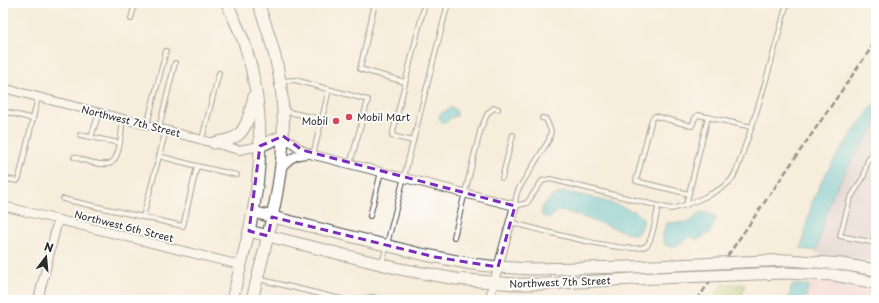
<svg xmlns="http://www.w3.org/2000/svg" width="879" height="303" font-family="'Playpen Sans',sans-serif">
<style>
.built{fill:#f6cfd8}
.industrial{fill:#d1bdca}
.green{fill:#abc86f;stroke:#6b7a4d}
.water{fill:#5ec8d8;stroke:#447a82}
.lines{fill:none;stroke-linecap:round;stroke-linejoin:round}
.service-casing{stroke:#494845;stroke-width:6}
.minor-casing{stroke:#494845;stroke-width:10}
.secondary-casing{stroke:#494845;stroke-width:13}
.service{stroke:#fff;stroke-width:4}
.minor{stroke:#fff;stroke-width:8}
.secondary{stroke:#fff;stroke-width:11}
.rail{stroke:#2b2b2b;stroke-width:2.5;stroke-dasharray:6 3;stroke-linecap:butt}
.secondary-bridge-casing{stroke:#494845;stroke-width:13;stroke-linecap:butt}
.secondary-bridge{stroke:#fff;stroke-width:11}
.marked{fill:none;stroke:#7b2cbf;stroke-width:3;stroke-dasharray:8 5;stroke-linejoin:round}
.poi-dot{fill:#d1495b;stroke:#fff;stroke-width:1.5}
.labels{text-anchor:middle;stroke-width:3.5;stroke-linejoin:round;paint-order:stroke}
.poi-label{font-size:10px;fill:#2b2b2b;stroke:#fff;text-anchor:start}
.street-label{font-size:10px;fill:#2b2b2b;stroke:#fff}
</style>
<rect width="100%" height="100%" fill="#fff"/>
<filter id="ink" filterUnits="userSpaceOnUse"><feTurbulence type="fractalNoise" baseFrequency=".025" numOctaves="2"/><feDisplacementMap in="SourceGraphic" scale="8" xChannelSelector="R" yChannelSelector="G"/><feConvolveMatrix kernelMatrix="1 2 1 2 8 2 1 2 1" color-interpolation-filters="sRGB"/></filter>
<filter id="wash" filterUnits="userSpaceOnUse"><feTurbulence type="fractalNoise" baseFrequency=".012" numOctaves="4" result="noise"/><feDisplacementMap in="SourceGraphic" scale="16" xChannelSelector="R" yChannelSelector="G"/><feGaussianBlur stdDeviation="0.9" result="paint"/><feColorMatrix in="noise" values="0 0 0 0 0 0 0 0 0 0 0 0 0 0 0 0 0 1.4 0 .05"/><feComposite in="paint" operator="in"/></filter>
<g filter="url(#wash)">
<rect width="100%" height="100%" fill="#f6eddb"/>
<path class="built" d="M811,279L832,280L876,289V300H805Z"/>
<path class="industrial" d="M876,127V262L817,254L823,223L832,196L844,174L863,144Z"/>
<path class="green" d="M723,284H745L741,300H712Z"/>
<g class="water">
<path d="M876,101V127L863,144L844,174L832,196L823,223L817,251L801,249C805,233 807,216 813,201C826,166 854,131 876,101Z"/>
<path d="M451,108L455,109L457,113V116L450,118L446,123L442,122L439,118L440,114Z"/>
<path d="M563,192C574,192 642,209 643,219C645,225 639,231 636,235H634L565,211H558L550,218L542,216C538,206 553,194 563,192Z"/>
<path d="M704,212L715,216L717,218L710,233L697,240L691,237H688C681,244 673,251 664,244C662,237 663,229 667,223L690,222L699,213Z"/>
<path d="M792,285H809L805,300H788Z"/>
</g>
</g>
<g filter="url(#ink)">
<g class="lines">
<g class="service-casing">
<g id="service">
<path d="M375,3L360,69L405,82"/>
<path d="M131,19L135,3"/>
<path d="M281,81L295,80L368,100L350,164"/>
<path d="M3,111L33,119"/>
<path d="M283,111L322,119"/>
<path d="M542,118L546,119L551,131L549,140L518,190L516,197L515,206L527,203L542,181L550,179L671,209C686,206 721,192 731,180C738,171 741,157 745,146C762,100 774,51 787,3"/>
<path d="M147,125L166,51"/>
<path d="M159,128L175,63"/>
<path d="M80,135L120,143"/>
<path d="M91,137L99,113"/>
<path d="M202,139L219,73"/>
<path d="M413,141L392,136L425,3"/>
<path d="M876,150L868,160L866,166L864,176L850,199L840,236L876,243"/>
<path d="M313,155L329,90"/>
<path d="M159,156L197,166"/>
<path d="M74,157C84,160 98,166 108,164C121,162 121,130 123,119"/>
<path d="M3,178L17,181L19,178L38,97"/>
<path d="M502,178L513,135"/>
<path d="M689,194L636,181L652,119L655,116L692,126L695,118L698,115L752,127"/>
<path d="M63,199L143,217L166,130"/>
<path d="M686,205L708,117"/>
<path d="M370,216L381,172"/>
<path d="M143,217L183,226L197,166L237,175"/>
<path d="M510,222C530,227 635,258 647,245C653,239 656,216 658,207"/>
<path d="M454,237L481,128L488,113L494,108L498,109"/>
<path d="M382,264L448,3"/>
<path d="M258,279L345,300"/>
<path d="M353,300L372,297L384,300"/>
<path d="M590,300L591,298"/>
</g>
</g>
<g class="minor-casing">
<g id="minor">
<path d="M3,88L147,125L239,150L260,146"/>
<path d="M283,136L302,150L310,154L515,206L489,300"/>
<path d="M281,168C290,158 296,154 309,154"/>
<path d="M3,206L240,265"/>
<path d="M38,300L58,220"/>
</g>
</g>
<g class="secondary-casing">
<g id="secondary">
<path d="M227,3C233,17 240,31 245,45C257,83 262,126 259,166C256,211 243,256 232,300"/>
<path d="M214,143C222,141 232,140 238,135C248,127 251,108 254,96"/>
<path d="M260,146L283,136"/>
<path d="M253,212L421,254L472,264L498,267L530,269L631,267"/>
<path d="M249,231L400,269L456,279L514,284H544L633,279"/>
<path d="M788,260L841,264L876,270"/>
<path d="M784,273L834,275L876,283"/>
<path d="M252,300C267,238 286,176 283,112C282,74 271,38 258,3"/>
</g>
</g>
<use href="#service" class="service"/>
<use href="#minor" class="minor"/>
<use href="#secondary" class="secondary"/>
<path class="rail" d="M697,300L876,41"/>
<g class="secondary-bridge-casing">
<g id="secondary-bridge">
<path d="M631,267L788,260"/>
<path d="M633,279L784,273"/>
</g>
</g>
<use href="#secondary-bridge" class="secondary-bridge"/>
</g>
</g>
<path d="M0 0H879V303H0ZM283,136L302,150L515,206L498,267L435,257L272,217L268,236L249,231L260,146Z" fill="#f6eddb" fill-opacity=".55" fill-rule="evenodd"/>
<path class="marked" d="M283,136L302,150L515,206L498,267L435,257L272,217L268,236L249,231L260,146Z"/>
<g class="poi-dot">
<circle cx="349" cy="117" r="4"/>
<circle cx="336" cy="121" r="4"/>
</g>
<g class="labels">
<g class="poi-label">
<text x="357" y="121">Mobil Mart</text>
<text x="328" y="125" text-anchor="end">Mobil</text>
</g>
<g class="street-label">
<text transform="translate(131 121) rotate(14)" y="4">Northwest 7th Street</text>
<text transform="translate(124 226) rotate(14)" y="4">Northwest 6th Street</text>
<text transform="translate(560 282) rotate(-2)" y="4">Northwest 7th Street</text>
</g>
</g>
<rect width="879" height="303" fill="none" stroke="#fff" stroke-width="16"/>
<g transform="translate(46 257) rotate(16)" stroke="#ffffff" stroke-width="3" paint-order="stroke">
<path d="M0-3L7 15L0 10L-7 15Z" fill="#2b2b2b"/>
<text y="-6" font-size="11" font-weight="bold" text-anchor="middle" fill="#2b2b2b">N</text>
</g>
</svg>
